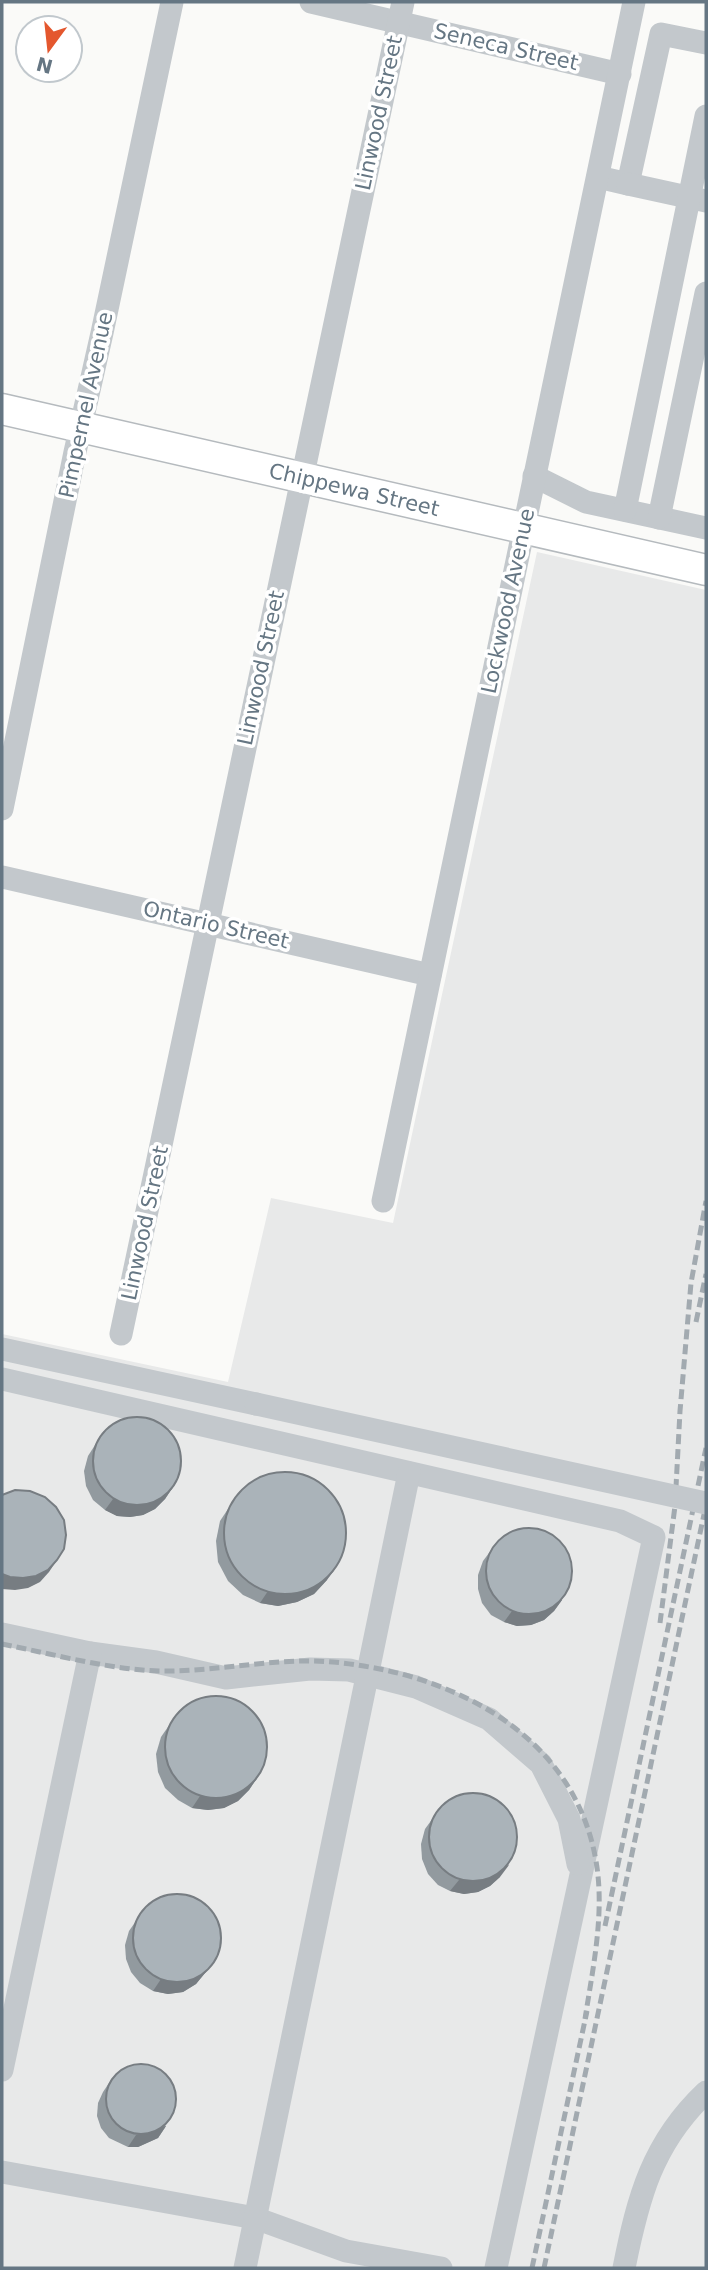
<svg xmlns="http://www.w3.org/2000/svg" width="708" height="2270" font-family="'DejaVu Sans',sans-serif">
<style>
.built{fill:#e8e9e9}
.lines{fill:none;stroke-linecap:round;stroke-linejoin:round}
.major-casing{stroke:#b5babe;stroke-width:33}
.minor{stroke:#c3c8cc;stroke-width:23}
.major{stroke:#fff;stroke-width:30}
.rail{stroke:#a2aab0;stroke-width:5;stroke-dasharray:10 5;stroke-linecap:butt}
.minor-bridge{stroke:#c3c8cc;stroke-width:23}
.wall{fill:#929a9f}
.shaded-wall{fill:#777d82}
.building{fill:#aab3b9;stroke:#777d82;stroke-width:2}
.labels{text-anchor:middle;stroke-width:7;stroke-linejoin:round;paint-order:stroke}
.street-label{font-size:21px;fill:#657683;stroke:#fff}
</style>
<rect width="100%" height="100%" fill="#fafaf8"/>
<path class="built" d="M537,552L706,590V2268H2V1334L228,1382L271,1198L393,1223Z"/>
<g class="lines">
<g class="major-casing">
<path id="major" d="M2,409L706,570"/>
</g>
<g class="minor">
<path d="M311,2L620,74"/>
<path d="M598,177L628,184L661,34L706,43"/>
<path d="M628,184L706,201"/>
<path d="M534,476L586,502L706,528"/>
<path d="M625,510L706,116"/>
<path d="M659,518L706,293"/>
<path d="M2,809L75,452L102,333L172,2"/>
<path d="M2,877L430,975"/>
<path d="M383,1201L634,2"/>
<path d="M121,1334L403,2"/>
<path d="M2,1349L256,1404"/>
<path d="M2,1379L620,1521L654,1537L496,2268"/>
<path d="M2,1634L90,1653L156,1662L226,1678L310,1669L349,1670L416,1687L489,1719L541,1764L569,1819L578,1864"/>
<path d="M2,2070L90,1653"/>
<path d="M2,2172L255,2218L346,2251L441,2268"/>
<path d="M245,2268L409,1473"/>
<path d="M624,2268C638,2198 652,2143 706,2092"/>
</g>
<use href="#major" class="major"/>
<g class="rail">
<path d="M696,1322L706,1274"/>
<path d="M660,1623L675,1506L680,1411L691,1283L706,1201"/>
<path d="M2,1644C53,1654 106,1669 159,1671C217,1672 275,1657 333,1662C451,1673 574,1733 596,1861C605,1913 593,1967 585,2019"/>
<path d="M605,1926L706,1448"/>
<path d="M532,2268L587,2011"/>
<path d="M544,2268L706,1505"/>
</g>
<path class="minor-bridge" d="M256,1404L706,1503"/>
</g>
<g class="wall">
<path d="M104,1431L173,1487L165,1499L155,1509L143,1515L130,1517L117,1516L105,1510L93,1500L86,1486L84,1471L88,1456Z"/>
<path d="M240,1491L327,1580L314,1594L297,1602L278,1606L260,1603L243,1595L228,1581L218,1562L216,1541L220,1521Z"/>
<path d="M492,1549L562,1600L554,1611L544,1620L531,1625L517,1626L504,1622L491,1615L482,1603L478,1589V1575L483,1561Z"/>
<path d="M179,1711L257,1778L249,1790L238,1801L224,1808L208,1810L192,1808L178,1800L165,1788L158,1772L156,1754L161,1737Z"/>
<path d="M433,1818L500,1877L490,1886L478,1892L464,1894L450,1891L438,1885L428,1874L422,1859L421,1844L425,1829Z"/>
<path d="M145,1908L214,1962L196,1984L183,1992L168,1994L153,1991L140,1983L131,1972L126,1959L125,1945L129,1931Z"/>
<path d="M111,2080L166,2126L158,2138L138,2147H128L109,2138L101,2128L97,2116L98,2103L103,2092Z"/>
</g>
<g class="shaded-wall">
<path d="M173,1487L165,1499L155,1509L143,1515L130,1517L117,1516L105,1510L113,1499Z"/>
<path d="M57,1560L49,1572L40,1582L28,1588L15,1590L2,1589V1574Z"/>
<path d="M335,1569L327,1580L314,1594L297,1602L278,1606L260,1603L268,1591Z"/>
<path d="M562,1600L554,1611L544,1620L531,1625L517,1626L504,1622L512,1611Z"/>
<path d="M257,1778L249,1790L238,1801L224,1808L208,1810L192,1808L200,1796Z"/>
<path d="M509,1865L500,1877L490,1886L478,1892L464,1894L450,1891L459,1880Z"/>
<path d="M214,1962L196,1984L183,1992L168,1994L153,1991L161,1979Z"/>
<path d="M166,2126L158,2138L138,2147H128L136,2135Z"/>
</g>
<g class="building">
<circle cx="137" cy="1461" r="44"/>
<circle cx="285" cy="1533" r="61"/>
<path d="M15,1490L30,1491L45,1497L56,1507L64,1520L66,1535L64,1549L57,1560L48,1570L36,1576L23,1578L10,1577L2,1574V1495Z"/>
<circle cx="529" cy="1571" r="43"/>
<circle cx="216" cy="1747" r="51"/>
<circle cx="473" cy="1837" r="44"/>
<circle cx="177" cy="1938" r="44"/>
<circle cx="141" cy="2099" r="35"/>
</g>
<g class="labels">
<g class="street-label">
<text transform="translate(506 47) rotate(13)" y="7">Seneca Street</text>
<text transform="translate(379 113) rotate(-78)" y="7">Linwood Street</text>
<text transform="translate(86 405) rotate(-78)" y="7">Pimpernel Avenue</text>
<text transform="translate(354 490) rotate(13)" y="7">Chippewa Street</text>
<text transform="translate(508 601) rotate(-78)" y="7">Lockwood Avenue</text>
<text transform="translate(261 668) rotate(-78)" y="7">Linwood Street</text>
<text transform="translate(216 925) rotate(13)" y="7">Ontario Street</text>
<text transform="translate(145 1223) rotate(-78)" y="7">Linwood Street</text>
</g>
</g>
<rect width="708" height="2270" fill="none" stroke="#657683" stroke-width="7"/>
<g transform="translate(49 49) rotate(195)"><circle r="33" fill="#ffffff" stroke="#c1c8cd" stroke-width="2"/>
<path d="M0-5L12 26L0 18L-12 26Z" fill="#e4572e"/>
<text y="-10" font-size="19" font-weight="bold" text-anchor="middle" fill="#657683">N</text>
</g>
</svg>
